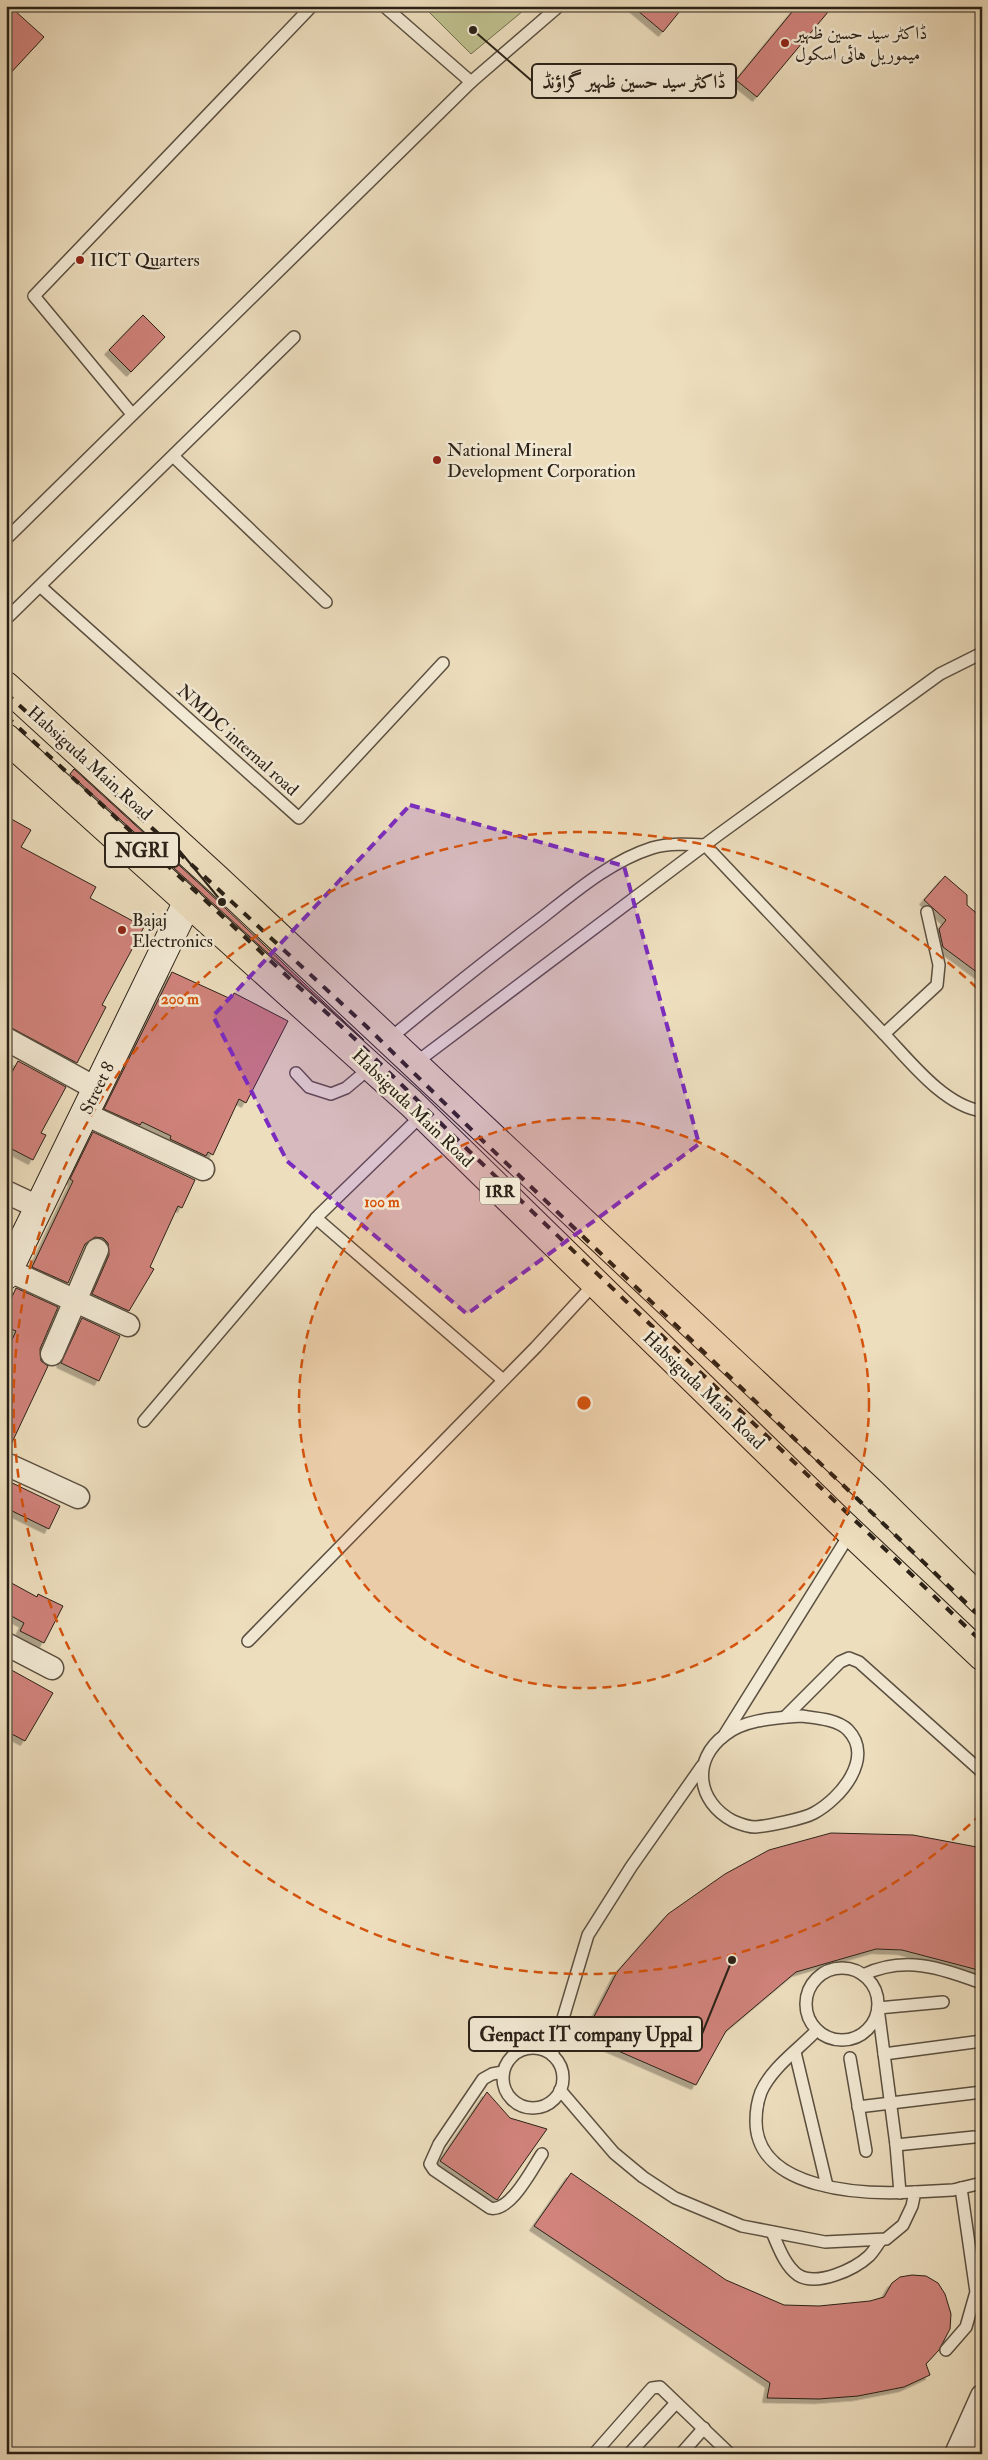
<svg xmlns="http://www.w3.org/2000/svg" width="988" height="2460" font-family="'IM FELL Double Pica',Amiri,serif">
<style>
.green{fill:#bec08d;stroke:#747052}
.building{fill:#d1837c;stroke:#2a2117;filter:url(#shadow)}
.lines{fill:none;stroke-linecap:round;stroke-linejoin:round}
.lane-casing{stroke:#5b5041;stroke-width:14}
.street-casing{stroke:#5b5041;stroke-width:25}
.secondary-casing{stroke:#2a2117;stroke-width:30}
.primary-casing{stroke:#2a2117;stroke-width:30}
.lane{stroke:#f3ead5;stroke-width:11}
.street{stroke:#f3ead5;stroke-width:22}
.secondary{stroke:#f3ead5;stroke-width:28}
.primary{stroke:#eddebe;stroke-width:28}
.rail{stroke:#2a2117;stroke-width:4;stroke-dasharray:9 9;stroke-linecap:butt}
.marked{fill:#7b2cbf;fill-opacity:0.2;stroke:#7b2cbf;stroke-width:4;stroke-dasharray:10 6;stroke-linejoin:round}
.ring{fill:none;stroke:#d5530d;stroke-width:2.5;stroke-dasharray:9 6}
.poi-dot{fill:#8f2418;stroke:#f3ead5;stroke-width:2}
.labels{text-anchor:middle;stroke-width:5;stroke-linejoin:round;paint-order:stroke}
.shield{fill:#f3ead5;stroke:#665d50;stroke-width:1}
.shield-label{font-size:16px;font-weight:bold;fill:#2a2117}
.poi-label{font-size:18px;fill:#2a2117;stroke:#f3ead5;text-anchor:start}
.street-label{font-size:18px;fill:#2a2117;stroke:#f3ead5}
.centre{fill:#d5530d;stroke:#f3ead5;stroke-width:2.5}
.ring-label{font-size:15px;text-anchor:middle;font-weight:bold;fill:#d5530d;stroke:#f3ead5;stroke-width:5;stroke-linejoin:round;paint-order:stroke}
.leader{fill:none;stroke:#2a2117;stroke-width:2}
.callout-dot{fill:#2a2117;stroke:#f3ead5;stroke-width:2}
.callout{fill:#f3ead5;stroke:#2a2117;stroke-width:2}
.callout-label{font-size:19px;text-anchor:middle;font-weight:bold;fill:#2a2117}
</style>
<defs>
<filter id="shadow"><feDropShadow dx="-4.5" dy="4.5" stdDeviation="0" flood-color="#0004"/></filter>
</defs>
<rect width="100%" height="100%" fill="#eddebe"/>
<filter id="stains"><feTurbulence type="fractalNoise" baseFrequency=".004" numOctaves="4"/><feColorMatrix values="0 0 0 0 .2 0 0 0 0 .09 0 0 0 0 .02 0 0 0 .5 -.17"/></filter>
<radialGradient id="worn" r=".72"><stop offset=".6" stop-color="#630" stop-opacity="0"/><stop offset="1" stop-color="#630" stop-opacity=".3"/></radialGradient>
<path class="green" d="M423,6H529L471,54Z"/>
<g class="building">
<path d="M632,6H684L663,32Z"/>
<path d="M797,6H833L757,97L736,80Z"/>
<path d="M14,10L44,37L6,78V18Z"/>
<path d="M143,315L165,337L131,372L109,350Z"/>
<path d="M74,769L205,889L364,1040L70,774Z"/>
<path d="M6,816L31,830L21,847L96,887L90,898L144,927L102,1005L106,1007L77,1063L6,1025Z"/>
<path d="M945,876L967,895V905L982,918V976L943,947L939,929L946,920L924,900Z"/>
<path d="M172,972L231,999L234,993L288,1021L246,1103L239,1099L213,1155L208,1152L206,1156L170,1139L171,1136L142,1122L140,1125L104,1109Z"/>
<path d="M18,1061L66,1087L41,1133L46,1135L33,1160L6,1146V1083Z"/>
<path d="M93,1132L195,1180L182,1208L178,1206L150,1267L154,1269L129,1311L92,1294L109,1255L108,1243L103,1238L95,1237L85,1244L68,1283L32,1267L73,1181L70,1179Z"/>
<path d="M16,1288L58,1307L40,1349L41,1361L48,1366L8,1451L6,1353L16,1331L6,1327V1310Z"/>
<path d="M82,1318L120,1336L99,1381L61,1363Z"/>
<path d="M6,1480L60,1506L49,1529L6,1508Z"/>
<path d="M6,1580L37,1597L38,1594L63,1606L44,1643L20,1631L24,1623L6,1613Z"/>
<path d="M6,1667L53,1693L25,1741L6,1731Z"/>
<path d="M831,1833L913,1835L982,1848V1971L902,1950L876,1949L796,1972L726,2031L696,2085L584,2036L617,1972L668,1914L725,1874L769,1850Z"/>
<path d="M487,2092L510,2118L547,2129L497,2200L440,2161Z"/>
<path d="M571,2173L726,2280L784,2305L819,2306L870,2301L884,2297L892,2283L900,2277L912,2275L926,2276L938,2283L945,2294L951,2314L950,2329L939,2350L926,2364L930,2375L904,2387L858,2396L819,2399L767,2398L770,2383L534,2226Z"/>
</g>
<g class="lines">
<g class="lane-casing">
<g id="lane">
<path d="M384,6L471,82L559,6"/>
<path d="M132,414L34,296L312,6"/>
<path d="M174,457L326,602"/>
<path d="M6,539L471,82"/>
<path d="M41,587L299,818L443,663"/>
<path d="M6,619L294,337"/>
<path d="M884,1034C909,1060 944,1106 982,1111"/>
<path d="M388,1040C439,998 490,957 543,917C576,891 611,861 652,848C669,843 688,844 705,845L884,1034L937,985L939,965L927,912"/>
<path d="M414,1064L718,835L940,674L982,653"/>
<path d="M296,1073L309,1087L331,1094L346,1088L371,1067"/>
<path d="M316,1218L503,1380"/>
<path d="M144,1421L319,1215L422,1115"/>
<path d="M248,1641L536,1347L595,1283"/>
<path d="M801,1716C815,1718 837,1719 848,1730C875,1758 840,1799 814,1813C803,1819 768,1826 755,1827C748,1827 740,1824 733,1821C697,1802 691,1760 725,1735C745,1719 777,1718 801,1716Z"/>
<path d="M785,1717L840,1662L849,1658L859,1662L982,1772"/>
<path d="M725,1734L851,1532"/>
<circle cx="842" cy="2004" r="36"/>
<path d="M863,1975C905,1955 940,1968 982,1983"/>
<path d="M817,2030C799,2049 772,2067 761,2092C758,2100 756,2112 756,2121C756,2191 865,2195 915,2192"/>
<circle cx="533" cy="2078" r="30"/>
<path d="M795,2052L827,2186"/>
<path d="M884,2054L982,2041"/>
<path d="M552,2055L588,1935L631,1867L702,1766"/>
<path d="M850,2058L866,2151"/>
<path d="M503,2072L492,2074L483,2079L439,2144L430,2164L434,2170L490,2208C510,2213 532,2169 542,2154"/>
<path d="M560,2090L614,2153L643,2177L675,2198L742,2226L825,2242L886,2239L903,2225L912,2206L915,2192L953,2190L982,2183"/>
<path d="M858,2107L982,2092"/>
<path d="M896,2145L974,2137"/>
<path d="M900,2193L896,2145L878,2008L943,2002"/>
<path d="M772,2232C778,2246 785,2266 798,2275C817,2287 855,2269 869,2256C874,2251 877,2245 881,2240"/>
<path d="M946,2350L966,2327L976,2292L961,2188"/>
<path d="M594,2454L652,2388L660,2387L730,2454"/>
<path d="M629,2454L675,2404"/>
<path d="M681,2454L704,2428"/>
</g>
</g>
<g class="street-casing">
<g id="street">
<path d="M6,1039L97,1089"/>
<path d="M85,1114L203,1169"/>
<path d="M6,1192L38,1207"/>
<path d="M8,1270L128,1325"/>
<path d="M52,1354L97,1250"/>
<path d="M6,1464L78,1497"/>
<path d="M6,1644L52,1668"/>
<path d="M956,2454L982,2396"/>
<path d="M975,2454L982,2439"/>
</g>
</g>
<g class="secondary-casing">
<path id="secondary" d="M6,1275L188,901"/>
</g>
<g class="primary-casing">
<g id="primary">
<path d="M6,686L216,878L873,1494L982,1601"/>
<path d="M6,738L411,1103L839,1521L982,1656"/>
</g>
</g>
<use href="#lane" class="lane"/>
<use href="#street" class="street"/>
<use href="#secondary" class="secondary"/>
<use href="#primary" class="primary"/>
<g class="rail">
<path d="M6,693L366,1026L480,1138L982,1618"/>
<path d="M6,716L355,1039L468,1150L982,1642"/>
</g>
</g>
<path class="marked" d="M410,805L624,866L699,1144L467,1314L287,1161L213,1016Z"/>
<circle cx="584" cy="1403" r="285" fill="#d5530d" fill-opacity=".12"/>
<g class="ring">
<circle cx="584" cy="1403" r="285"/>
<path d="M981 1814A571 571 0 1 1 981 992"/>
</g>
<g class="poi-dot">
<circle cx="785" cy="43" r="5"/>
<circle cx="80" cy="260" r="5"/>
<circle cx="437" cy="460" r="5"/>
<circle cx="122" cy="930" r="5"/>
</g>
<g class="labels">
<rect class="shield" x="480" y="1177.5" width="40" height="27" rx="4"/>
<g class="shield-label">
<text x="500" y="1197">IRR</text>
</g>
<g class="poi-label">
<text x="795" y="39">ڈاکٹر سید حسین ظہیر<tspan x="795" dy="21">میموریل ہائی اسکول</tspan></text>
<text x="90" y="266">IICT Quarters</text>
<text x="447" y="456">National Mineral<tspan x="447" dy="21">Development Corporation</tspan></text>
<text x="132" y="926">Bajaj<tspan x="132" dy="21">Electronics</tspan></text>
</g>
<g class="street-label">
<text transform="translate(238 740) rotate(42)" y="6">NMDC internal road</text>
<text transform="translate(90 763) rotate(42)" y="6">Habsiguda Main Road</text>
<text transform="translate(97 1088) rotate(-64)" y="6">Street 8</text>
<text transform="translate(413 1108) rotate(44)" y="6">Habsiguda Main Road</text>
<text transform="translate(704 1390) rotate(44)" y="6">Habsiguda Main Road</text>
</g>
</g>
<circle cx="584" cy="1403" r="8" class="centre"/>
<g class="ring-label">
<text x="180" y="1004">200 m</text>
<text x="382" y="1207">100 m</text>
</g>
<path class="leader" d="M473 30L532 81M222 902L179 850M732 1960L702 2034"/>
<g class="callout-dot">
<circle cx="473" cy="30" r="5"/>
<circle cx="222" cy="902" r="5"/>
<circle cx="732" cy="1960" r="5"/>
</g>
<g class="callout">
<rect x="532" y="64" width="204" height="34" rx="5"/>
<rect x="105" y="833" width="74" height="34" rx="5"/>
<rect x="469" y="2017" width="233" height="34" rx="5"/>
</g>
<g class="callout-label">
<text x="634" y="88">ڈاکٹر سید حسین ظہیر گراؤنڈ</text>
<text x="142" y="857">NGRI</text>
<text x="586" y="2041">Genpact IT company Uppal</text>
</g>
<rect width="988" height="2460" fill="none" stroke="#eddebe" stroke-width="25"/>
<rect x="8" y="8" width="973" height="2445" fill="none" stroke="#2a2117" stroke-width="2.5"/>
<rect x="12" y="12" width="963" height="2435" fill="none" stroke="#2a2117"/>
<rect width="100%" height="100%" filter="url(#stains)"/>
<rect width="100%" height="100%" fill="url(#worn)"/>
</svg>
